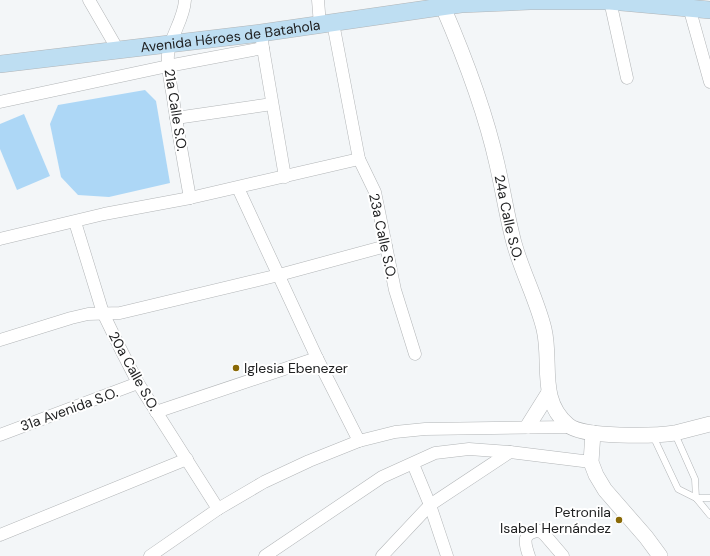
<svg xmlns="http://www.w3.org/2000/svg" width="710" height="556" font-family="'DM Sans',sans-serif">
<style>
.pitch{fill:#add7f6}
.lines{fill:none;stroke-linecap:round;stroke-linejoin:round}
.service-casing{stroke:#b2b5b7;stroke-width:7}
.minor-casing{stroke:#b2b5b7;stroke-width:13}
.tertiary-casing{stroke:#b2b5b7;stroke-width:16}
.secondary-casing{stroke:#b2b5b7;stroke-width:18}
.service{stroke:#fff;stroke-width:6}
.minor{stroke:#fff;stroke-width:12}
.tertiary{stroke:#fff;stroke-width:15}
.secondary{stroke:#bedef2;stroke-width:17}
.poi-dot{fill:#896906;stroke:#fff;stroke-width:1.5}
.labels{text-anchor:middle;stroke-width:4;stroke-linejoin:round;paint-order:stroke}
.street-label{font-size:14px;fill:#202122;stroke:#fff}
.poi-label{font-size:14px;fill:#202122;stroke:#fff;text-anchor:start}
</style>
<rect width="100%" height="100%" fill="#f3f6f8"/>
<g class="pitch">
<path d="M145,90L156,101L170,183L109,197L78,195L61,177L50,124L58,105Z"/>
<path d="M24,114L50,176L17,190L0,149V124Z"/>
</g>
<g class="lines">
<g class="service-casing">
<g id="service">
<path d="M675,434L695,479L696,498L710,515"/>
<path d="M653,436L678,489L696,498H710"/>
</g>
</g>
<g class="minor-casing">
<g id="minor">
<path d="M89,0L118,50"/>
<path d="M185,0C184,20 170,36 168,55C167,70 171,84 173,98C178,132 184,165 190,198"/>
<path d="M318,0L320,25"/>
<path d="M610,1L627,78"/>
<path d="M689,7L710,82"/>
<path d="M333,23L359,159L375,192L395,290L415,354"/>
<path d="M263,48L285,177"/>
<path d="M0,102L168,66L263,48L261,33"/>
<path d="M176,118L272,104"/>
<path d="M238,188L317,358L359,441"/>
<path d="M75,222L103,313L119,346L138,383L218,509"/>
<path d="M0,239L104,214L190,198L359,159"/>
<path d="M0,340L71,318L88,314L120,313L279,275L386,246"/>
<path d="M156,412L317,358"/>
<path d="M0,435L138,383"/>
<path d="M413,464L430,505L447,556"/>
<path d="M0,535L187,459"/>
<path d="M150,556L218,509L264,482L309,461L359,441L395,432L425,429L569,427"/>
<path d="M265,556L382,477L435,453L469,449L510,452L591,462"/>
<path d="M382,556L430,505L510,452"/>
<path d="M529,556C524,542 522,532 540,531L545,535L563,556"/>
</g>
</g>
<g class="tertiary-casing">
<g id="tertiary">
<path id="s1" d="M443,7C465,58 485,110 497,164C503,190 507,217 514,243C522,272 537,300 544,329C552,362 538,400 568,425C583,438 655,436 675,433C687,430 698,427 710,424"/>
<path d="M528,426L548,394"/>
<path d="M593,433L591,462L596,475L605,490L646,537L660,556"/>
</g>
</g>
<g class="secondary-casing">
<g id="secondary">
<path id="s2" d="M0,64L261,33L461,4L530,1H610L710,10"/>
</g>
</g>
<use href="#service" class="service"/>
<use href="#minor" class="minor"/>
<use href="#tertiary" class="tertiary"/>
<use href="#secondary" class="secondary"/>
</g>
<g class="poi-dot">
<circle cx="236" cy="368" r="4"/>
<circle cx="619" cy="520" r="4"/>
</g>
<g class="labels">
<g class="street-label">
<text dy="5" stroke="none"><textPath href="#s2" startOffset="232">Avenida Héroes de Batahola</textPath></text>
<text transform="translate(176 110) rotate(81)" y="5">21a Calle S.O.</text>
<text dy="5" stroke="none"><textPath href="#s1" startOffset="221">24a Calle S.O.</textPath></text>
<text transform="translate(383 236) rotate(78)" y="5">23a Calle S.O.</text>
<text transform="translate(134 371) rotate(61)" y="5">20a Calle S.O.</text>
<text transform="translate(69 409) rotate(-20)" y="5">31a Avenida S.O.</text>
</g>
<g class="poi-label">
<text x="244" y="373">Iglesia Ebenezer</text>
<text x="611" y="517" text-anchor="end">Petronila<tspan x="611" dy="16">Isabel Hernández</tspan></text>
</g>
</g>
</svg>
